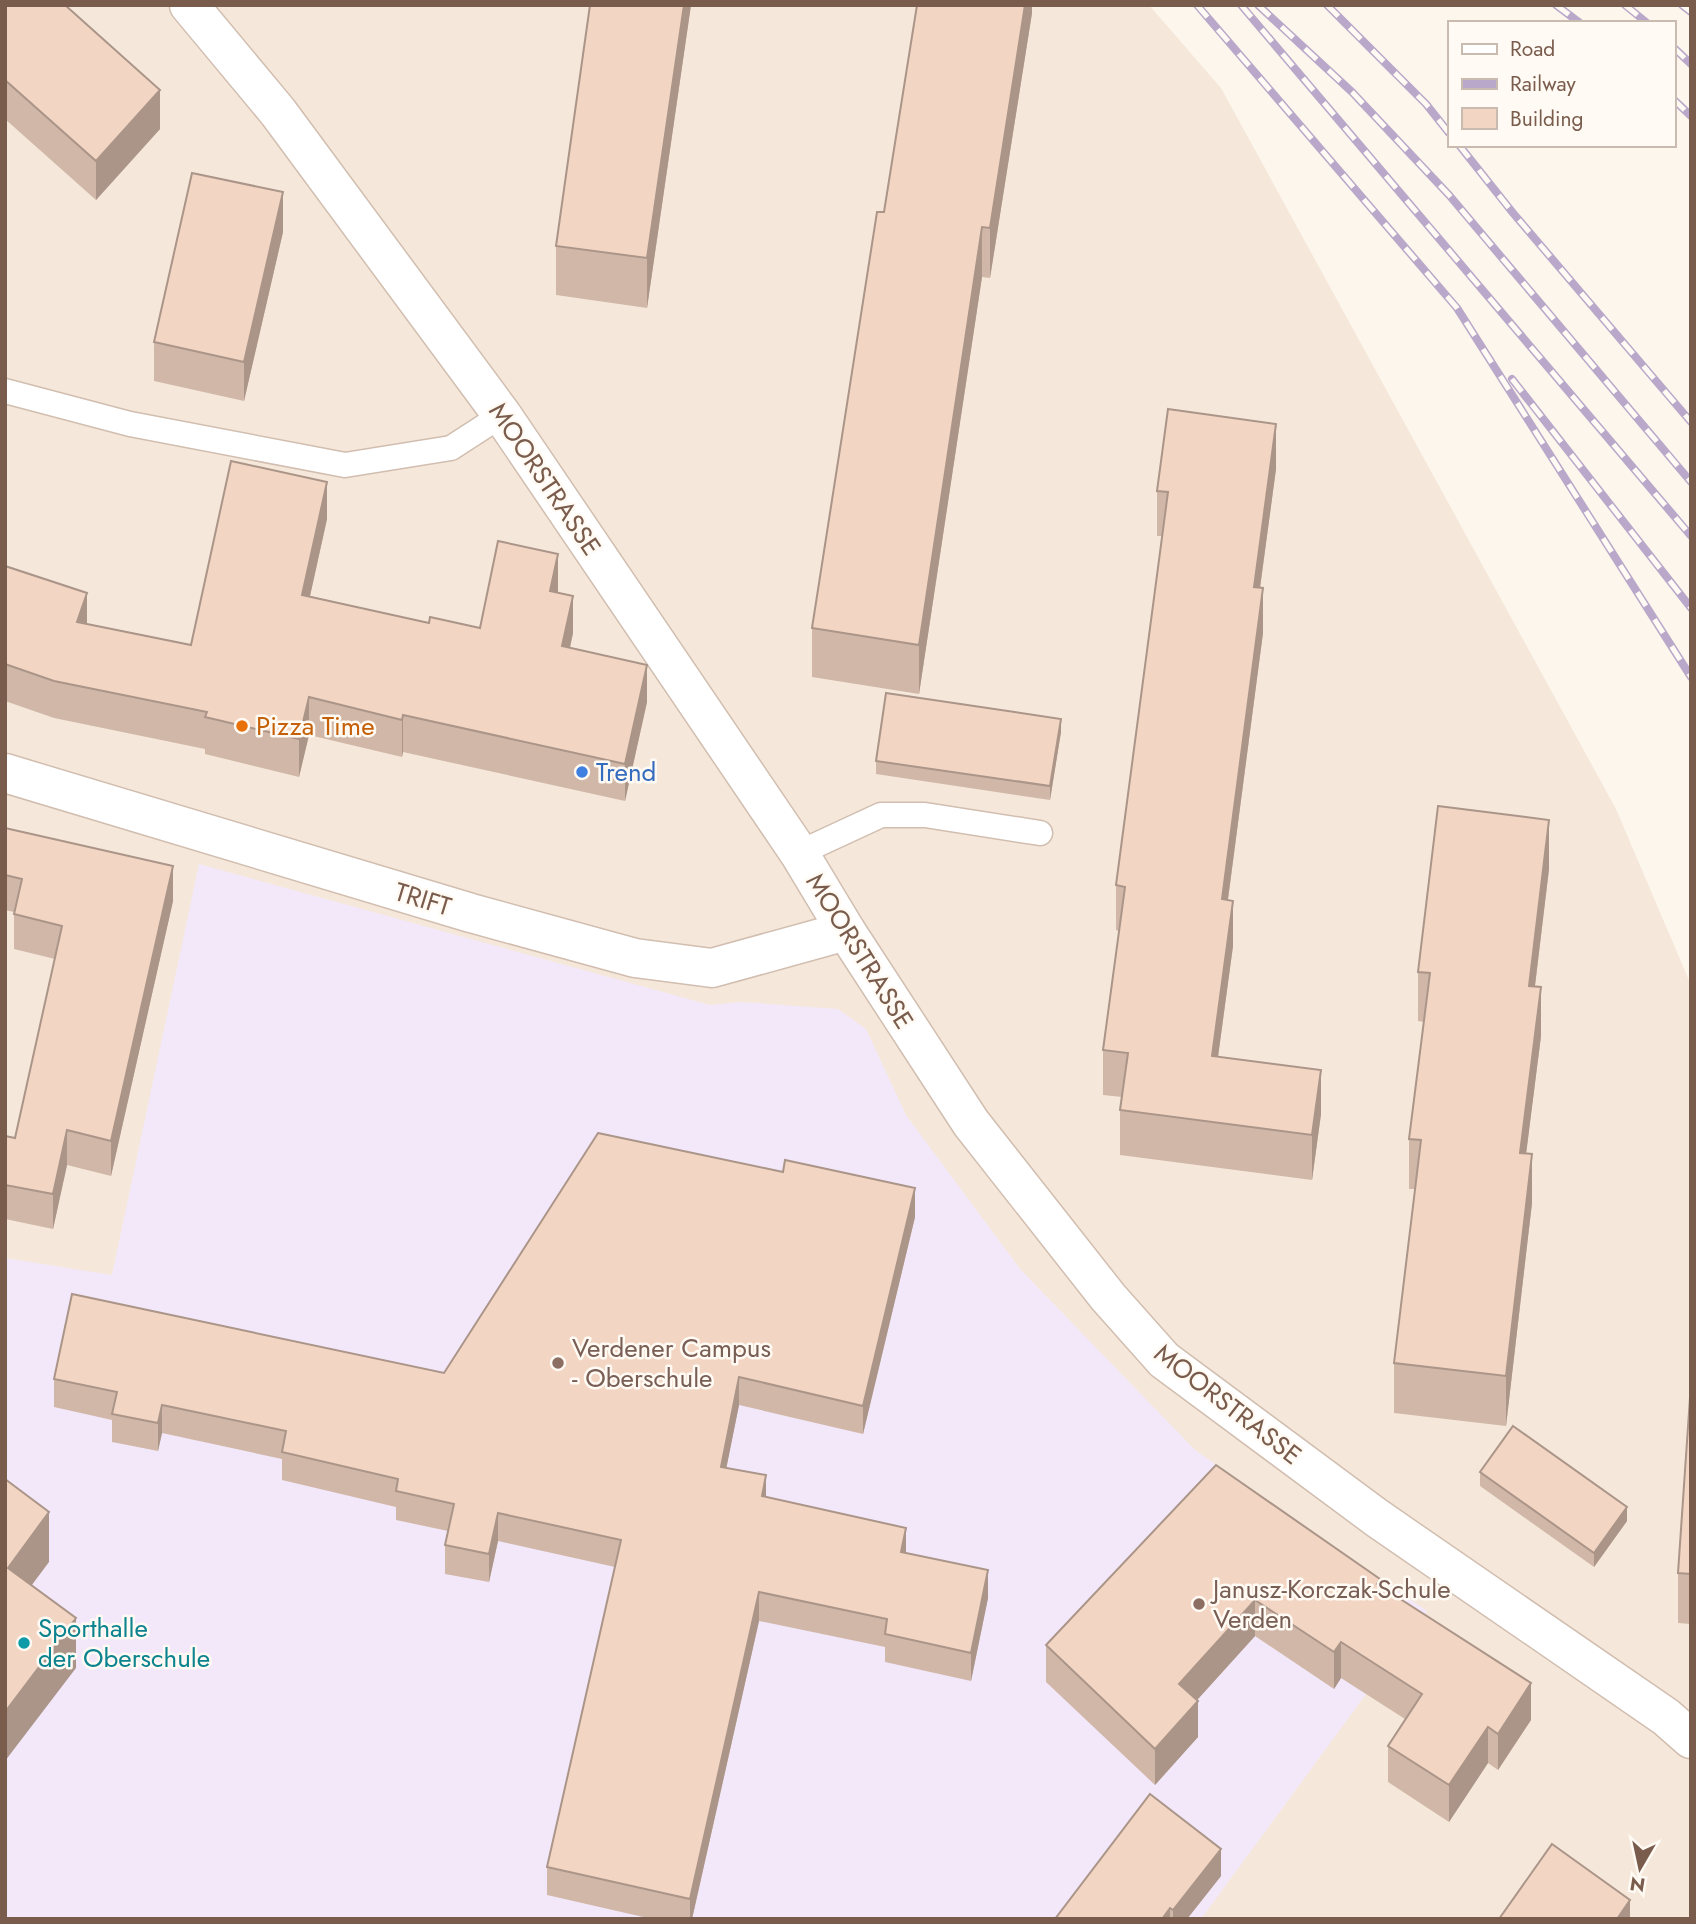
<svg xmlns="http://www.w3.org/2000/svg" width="1696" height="1924" font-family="Jost,sans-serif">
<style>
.residential{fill:#f5e8da}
.education{fill:#f3e8fa}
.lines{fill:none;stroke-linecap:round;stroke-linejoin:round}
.service-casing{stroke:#d1beb0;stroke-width:27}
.minor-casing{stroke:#d1beb0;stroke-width:41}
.service{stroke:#fff;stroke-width:24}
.minor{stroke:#fff;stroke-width:38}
.rail-casing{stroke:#b9a8c9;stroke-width:8}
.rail{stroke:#fffaf3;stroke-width:5;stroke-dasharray:16;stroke-linecap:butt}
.wall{fill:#d1b7a8}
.shaded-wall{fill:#aa9588}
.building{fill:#f3d5c3;stroke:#aa9588;stroke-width:2}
.food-dot{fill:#e8710a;stroke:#fffaf3;stroke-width:2.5}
.shop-dot{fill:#3f7fe0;stroke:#fffaf3;stroke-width:2.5}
.education-dot{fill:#8d6e63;stroke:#fffaf3;stroke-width:2.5}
.culture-dot{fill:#0f9aa8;stroke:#fffaf3;stroke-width:2.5}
.labels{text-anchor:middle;stroke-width:5;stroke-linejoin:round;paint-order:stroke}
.street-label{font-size:26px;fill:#7a5c4d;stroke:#fffaf3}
.food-label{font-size:26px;fill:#c56008;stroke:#fffaf3;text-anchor:start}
.shop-label{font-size:26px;fill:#366cbe;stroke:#fffaf3;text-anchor:start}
.education-label{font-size:26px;fill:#785e54;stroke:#fffaf3;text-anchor:start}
.culture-label{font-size:26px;fill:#0d838f;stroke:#fffaf3;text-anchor:start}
</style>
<rect width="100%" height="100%" fill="#fdf6ec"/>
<path class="residential" d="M5,5H1149L1221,88L1616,809L1691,985V1919H5Z"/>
<path class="education" d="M199,864L710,1005L742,1002L838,1009L866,1029L906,1115L1020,1269L1195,1450L1427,1611L1201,1919H5V1258L112,1275Z"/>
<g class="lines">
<g class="service-casing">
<g id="service">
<path d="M5,391L130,424L345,465L451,448L502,415"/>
<path d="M799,853L881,815H925L1040,833"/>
</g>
</g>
<g class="minor-casing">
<g id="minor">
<path d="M189,5L278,112L502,415L799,853L846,931L971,1123L1108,1297L1164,1360L1377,1518L1666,1717L1691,1739"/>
<path d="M5,773L471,913L635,958L712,968L846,931"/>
</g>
</g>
<use href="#service" class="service"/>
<use href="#minor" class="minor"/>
<g class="rail-casing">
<g id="rail">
<path d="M1197,5L1457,308L1691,677"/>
<path d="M1241,5L1691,536"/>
<path d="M1258,5L1352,92L1449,195L1691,482"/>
<path d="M1327,5L1426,104L1449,133"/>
<path d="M1556,5L1580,23"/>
<path d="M1625,5L1647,23"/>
<path d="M1682,5L1691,12"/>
<path d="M1673,47L1691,64"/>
<path d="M1673,99L1691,116"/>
<path d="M1459,145L1513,213L1691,422"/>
<path d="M1512,379L1691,608"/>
</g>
</g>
<use href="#rail" class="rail"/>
</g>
<g class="wall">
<path d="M5,5L160,129L96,200L5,119Z"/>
<path d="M691,5L647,308L556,295V246Z"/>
<path d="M1032,5V13L990,278L982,277L919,694L812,677V628L884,212Z"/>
<path d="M283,232L244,401L154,381V342Z"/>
<path d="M1276,469L1260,588L1263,633L1228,900L1233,946L1218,1057L1321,1114L1312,1180L1120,1155V1110L1122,1097L1103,1095V1050L1119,931L1116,930V885L1162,536H1157V491Z"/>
<path d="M327,519L310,596L429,623L480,628L558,591V593L573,633L570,648L647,702L625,801L403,752L402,757L309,735L299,777L205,754V749L54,718L5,701V566L87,624L191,645Z"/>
<path d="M1061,732L1050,800L876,774V761Z"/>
<path d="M5,828L173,901L111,1176L67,1165L53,1229L5,1219V1136L15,1138L55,959L14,949V912L5,910Z"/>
<path d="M1549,869L1535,986L1541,1036L1526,1153L1532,1203L1506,1426L1394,1413V1363L1415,1189H1409V1139L1424,1022L1418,1021V972Z"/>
<path d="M915,1217L863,1434L739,1405L726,1468L766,1497L906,1553L988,1598L971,1681L885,1662V1647L759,1621L692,1919H652L547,1895V1867L615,1567L498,1541L489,1582L445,1574V1545L448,1531L396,1520V1507L282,1480V1459L162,1433L158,1451L112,1442V1420L54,1407V1379L444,1373Z"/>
<path d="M1691,1383V1624L1678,1623V1573Z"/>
<path d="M1216,1465L1380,1586L1531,1720L1498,1770L1488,1763L1449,1822L1388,1782V1746L1405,1719L1341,1678L1334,1689L1255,1636L1197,1700L1198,1737L1155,1785L1046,1682V1645Z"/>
<path d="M1480,1472L1627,1521L1594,1567L1480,1486Z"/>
<path d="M1221,1876L1187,1919H1055Z"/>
</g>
<g class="shaded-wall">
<path d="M684,5H691L647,308V258Z"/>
<path d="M1025,5H1032V13L990,278V228Z"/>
<path d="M160,90V129L96,200V161Z"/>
<path d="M283,192V232L244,401V362Z"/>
<path d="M982,227V277L919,694V645Z"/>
<path d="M1276,424V469L1254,632V587Z"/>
<path d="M327,482V519L302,632V595Z"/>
<path d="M558,554V591L550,628V591Z"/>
<path d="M1263,588V633L1222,944V899Z"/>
<path d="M87,593V630L77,622Z"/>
<path d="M573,596V633L562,683V646Z"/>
<path d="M647,665V702L625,801V764Z"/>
<path d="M309,697V735L299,777V739Z"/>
<path d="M403,715V752L402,757V720Z"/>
<path d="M1061,719V732L1050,800V786Z"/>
<path d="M1549,820V869L1529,1035V986Z"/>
<path d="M173,866V901L111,1176V1141Z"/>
<path d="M1233,901V946L1212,1101V1056Z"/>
<path d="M1541,987V1036L1520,1202V1153Z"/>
<path d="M1321,1070V1114L1312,1180V1135Z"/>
<path d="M67,1130V1165L53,1229V1194Z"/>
<path d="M1532,1154V1203L1506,1426V1376Z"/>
<path d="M915,1188V1217L863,1434V1406Z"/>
<path d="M739,1377V1405L721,1495V1467Z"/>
<path d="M162,1405V1433L158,1451V1423Z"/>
<path d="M766,1475V1503L762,1496Z"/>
<path d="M1627,1507V1521L1594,1567V1553Z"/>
<path d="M49,1512V1562L8,1617V1568Z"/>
<path d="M498,1513V1541L489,1582V1554Z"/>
<path d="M906,1528V1556L901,1552Z"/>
<path d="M988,1570V1598L971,1681V1653Z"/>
<path d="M759,1592V1621L692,1919H690V1899Z"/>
<path d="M1255,1600V1636L1179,1720V1684Z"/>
<path d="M76,1618V1668L5,1761V1712Z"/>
<path d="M1341,1642V1678L1334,1689V1652Z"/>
<path d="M1531,1683V1720L1498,1770V1734Z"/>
<path d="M1198,1701V1737L1155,1785V1749Z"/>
<path d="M1488,1727V1763L1449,1822V1785Z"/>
<path d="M1221,1849V1876L1187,1919H1173V1910Z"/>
<path d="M1630,1900V1919H1617Z"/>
<path d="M1170,1908V1919H1162Z"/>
</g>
<g class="building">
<path d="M5,5H65L160,90L96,161L5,80Z"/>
<path d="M590,5H684L647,258L556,246Z"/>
<path d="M917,5H1025L990,228L982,227L919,645L812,628L877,212H884Z"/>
<path d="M192,173L283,192L244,362L154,342Z"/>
<path d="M1168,409L1276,424L1254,587L1263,588L1222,899L1233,901L1212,1056L1321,1070L1312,1135L1120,1110L1128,1053L1103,1050L1125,887L1116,885L1168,492L1157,491Z"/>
<path d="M231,461L327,482L302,595L429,623L430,617L480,628L498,541L558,554L550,591L573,596L562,646L647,665L625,764L403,715L402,720L309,697L299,739L205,717L207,712L54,681L5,664V566L87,593L77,622L191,645Z"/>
<path d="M886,693L1061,719L1050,786L876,761Z"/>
<path d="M1438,806L1549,820L1529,986L1541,987L1520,1153L1532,1154L1506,1376L1394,1363L1421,1140L1409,1139L1430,973L1418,972Z"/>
<path d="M5,828L173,866L111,1141L67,1130L53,1194L5,1185V1136L15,1138L62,926L14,914L22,879L5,875Z"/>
<path d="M598,1133L783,1172L785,1160L915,1188L863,1406L739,1377L721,1467L766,1475L762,1496L906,1528L901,1552L988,1570L971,1653L885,1634L887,1619L759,1592L690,1899L547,1867L621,1540L498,1513L489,1554L445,1545L454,1504L396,1491L398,1479L282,1452L286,1431L162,1405L158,1423L112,1414L117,1392L54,1379L72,1294L444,1373Z"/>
<path d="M1691,1383V1574L1678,1573Z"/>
<path d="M1513,1426L1627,1507L1594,1553L1480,1472Z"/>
<path d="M1216,1465L1380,1579L1377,1584L1531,1683L1498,1734L1488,1727L1449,1785L1388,1746L1422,1694L1341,1642L1334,1652L1255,1600L1179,1684L1198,1701L1155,1749L1046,1645Z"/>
<path d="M5,1479L49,1512L8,1568L76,1618L5,1712Z"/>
<path d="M1150,1794L1221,1849L1173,1910L1170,1908L1162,1919H1055Z"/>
<path d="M1552,1844L1630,1900L1617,1919H1499Z"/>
</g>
<circle class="food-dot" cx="242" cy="726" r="7"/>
<circle class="shop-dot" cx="582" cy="772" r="7"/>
<g class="education-dot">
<circle cx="558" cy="1363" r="7"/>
<circle cx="1199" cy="1604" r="7"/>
</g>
<circle class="culture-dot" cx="24" cy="1643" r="7"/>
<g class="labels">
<g class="street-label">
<text transform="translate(545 479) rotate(56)" y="9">MOORSTRASSE</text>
<text transform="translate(423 899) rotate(17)" y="9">TRIFT</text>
<text transform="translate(860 951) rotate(58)" y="9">MOORSTRASSE</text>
<text transform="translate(1228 1404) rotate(38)" y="9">MOORSTRASSE</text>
</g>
<g class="food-label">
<text x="256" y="735">Pizza Time</text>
</g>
<g class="shop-label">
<text x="596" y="781">Trend</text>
</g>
<g class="education-label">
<text x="572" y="1357">Verdener Campus<tspan x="572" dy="30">- Oberschule</tspan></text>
<text x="1213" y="1598">Janusz-Korczak-Schule<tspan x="1213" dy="30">Verden</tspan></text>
</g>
<g class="culture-label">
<text x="38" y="1637">Sporthalle<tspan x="38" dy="30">der Oberschule</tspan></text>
</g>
</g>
<rect width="1696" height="1924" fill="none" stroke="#7a5c4d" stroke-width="14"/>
<rect x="1448" y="21" width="228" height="126" fill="#fffaf3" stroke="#cabbb1" stroke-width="2"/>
<rect x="1462" y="44" width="35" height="10" fill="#ffffff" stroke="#cabbb1" stroke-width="2"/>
<text x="1510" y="56" font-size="21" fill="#7a5c4d">Road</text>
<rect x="1462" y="79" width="35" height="10" fill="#b9a8c9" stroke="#cabbb1" stroke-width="2"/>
<text x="1510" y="91" font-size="21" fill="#7a5c4d">Railway</text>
<rect x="1462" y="108" width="35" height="21" fill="#f3d5c3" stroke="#cabbb1" stroke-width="2"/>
<text x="1510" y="126" font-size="21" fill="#7a5c4d">Building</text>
<g transform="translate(1640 1868) rotate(189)" stroke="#fffaf3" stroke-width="5" paint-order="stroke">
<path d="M0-5L12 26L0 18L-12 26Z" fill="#7a5c4d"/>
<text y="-10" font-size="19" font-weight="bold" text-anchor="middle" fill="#7a5c4d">N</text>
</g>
</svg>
